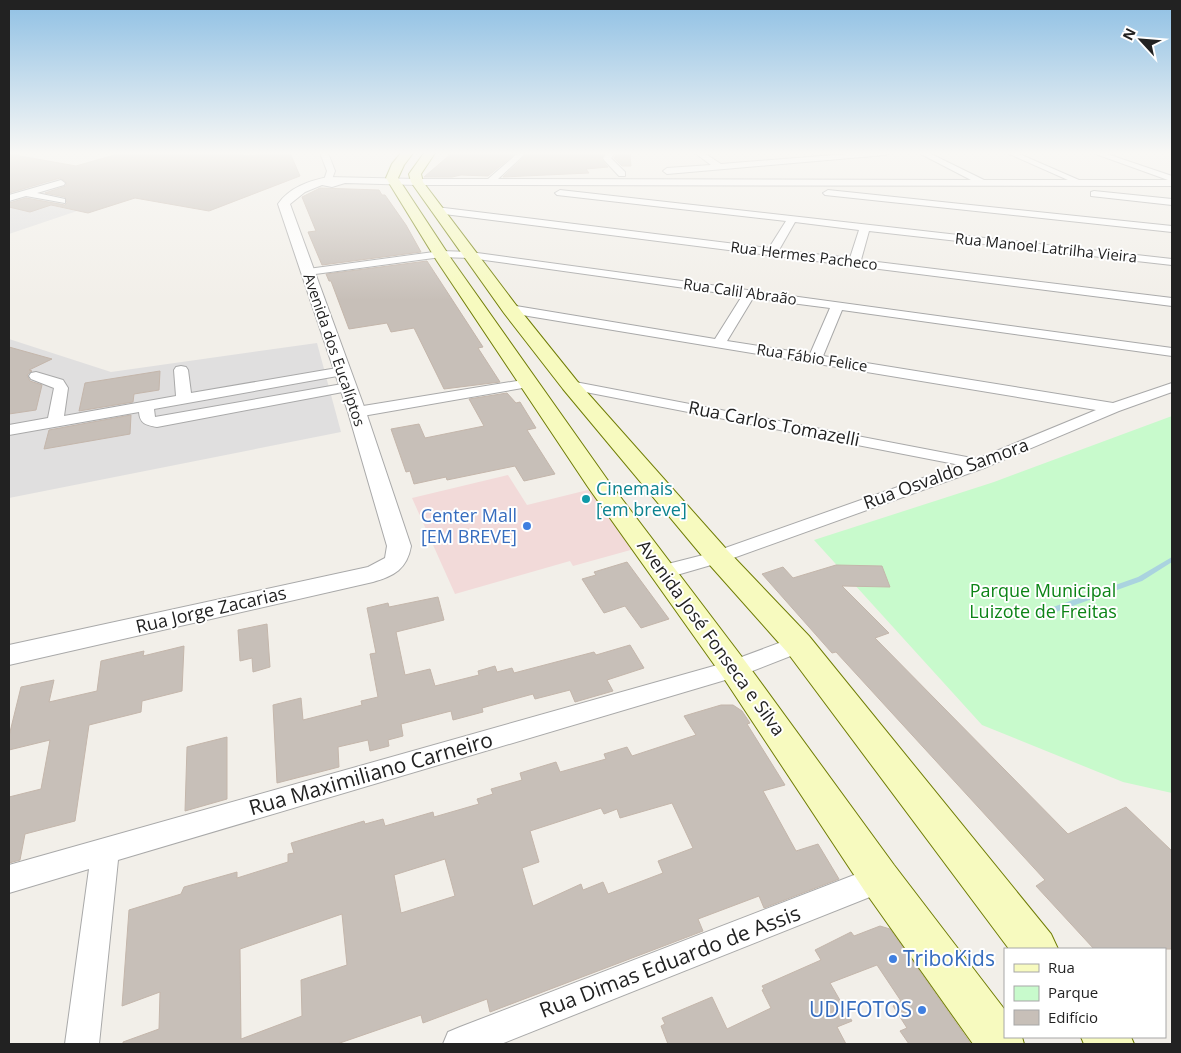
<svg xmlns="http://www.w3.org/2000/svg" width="1181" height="1053" font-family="'Open Sans',sans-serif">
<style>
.residential{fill:#e0dfdf}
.commercial{fill:#f2dad9}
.park{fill:#c8facc}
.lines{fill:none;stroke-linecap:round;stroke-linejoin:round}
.stream{fill:#aad3df;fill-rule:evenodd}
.building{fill:#c7bfb8;stroke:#c4b6ab;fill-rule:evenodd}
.minor-casing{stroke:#a9a9a9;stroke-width:2}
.tertiary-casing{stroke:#a9a9a9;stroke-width:2}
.secondary-casing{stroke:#707d05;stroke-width:2}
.minor{fill:#fff;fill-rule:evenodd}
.tertiary{fill:#fff;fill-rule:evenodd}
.secondary{fill:#f7fabf;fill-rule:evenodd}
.culture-dot{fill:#0f9aa8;stroke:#fff;stroke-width:2}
.shop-dot{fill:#3f7fe0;stroke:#fff;stroke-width:2}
.labels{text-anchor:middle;stroke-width:4;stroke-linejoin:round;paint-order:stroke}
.far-street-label{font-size:15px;fill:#222;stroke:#fff}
.street-label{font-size:18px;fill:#222;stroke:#fff}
.culture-label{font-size:18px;fill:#0d838f;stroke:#fff;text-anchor:start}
.shop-label{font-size:18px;fill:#366cbe;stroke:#fff;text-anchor:end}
.park-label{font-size:18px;fill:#0c8416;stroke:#fff}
.near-street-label{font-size:21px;fill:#222;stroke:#fff}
.near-shop-label{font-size:21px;fill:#366cbe;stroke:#fff;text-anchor:start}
</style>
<rect width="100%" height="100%" fill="#f2efe9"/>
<g class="residential">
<path d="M9,169L113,187L53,206L77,211L9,234Z"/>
<path d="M9,339L111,372L317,343L341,432L9,498Z"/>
</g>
<path class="commercial" d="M508,475L527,505L600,487L645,546L573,566L570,561L455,594L412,498Z"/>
<path class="park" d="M1172,416V793L1123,782L982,725L814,540L994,482Z"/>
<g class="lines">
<path class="stream" d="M1172,557V562L1142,581L1042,617H1036L1035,615L1036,613L1138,577Z"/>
</g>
<g class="building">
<path d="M121,153H221L247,156L290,153L300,176L209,211L135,198L88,213L51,205L30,212L9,207V203L26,198L65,205L67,203L65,197L45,193L66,186V182L60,178L9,193V154L76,166Z"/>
<path d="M452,153H516L488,176L461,175L452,177H424Z"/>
<path d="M528,153H605L601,159L608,167L586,169L589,173L503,177Z"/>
<path d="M617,153H630L631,166H622L614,158Z"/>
<path d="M320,188L379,190L382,195H385L406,225L421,252L322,265L308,232L316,231L302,197Z"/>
<path d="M427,261L483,347L478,348L500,382L444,389L414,328L391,332L387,323L349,329L331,281H329L326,274Z"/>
<path d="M9,347L52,359L29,370L32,371L27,375L30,381L42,385L36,410L9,414Z"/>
<path d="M160,371L159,390L134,394L133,402L79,411L85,383Z"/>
<path d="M507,393L516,403L520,402L536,428L527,430L555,474L524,481L515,466L447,480L446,477L414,484L410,471L406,472L391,429L419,424L425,438L484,426L469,399Z"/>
<path d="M131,415L130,434L44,449L49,430Z"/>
<path d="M627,562L638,577L669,619L641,628L625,606L604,613L582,579L596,575L594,572Z"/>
<path d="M836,565L882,566L890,587L842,586L889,633L875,638L1068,834L1126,807L1172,851V949H1094L1036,886L1045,880L836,652L832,653L762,574L783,567L793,578Z"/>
<path d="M438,597L444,620L396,632L405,675L430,669L435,686L479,675L478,671L495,666L497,672L512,668L514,673L594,652L596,655L630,645L644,668L607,680L613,691L575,702L570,690L535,699L533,694L482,708L483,712L453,720L451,711L401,724L403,736L388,740L389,746L370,751L368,740L338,747L339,767L277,783L273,705L301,698L303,720L362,705L361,701L378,697L370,654L376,653L367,608L388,603L389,607Z"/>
<path d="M267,624L270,667L253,672L252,658L240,661L238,630Z"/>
<path d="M184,646L182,691L142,701L141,712L89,725L75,821L25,834L20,860L9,863V797L41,789L50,740L9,750V736L21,687L54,680L49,702L97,691L101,661L144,651L143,656Z"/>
<path d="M721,705H733L742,711L750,723L747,724L785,785L763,791L796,851L818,844L839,879L764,908L759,896L698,919L703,931L490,1012L487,999L423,1023L421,1015L337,1044H123V1042L159,1029L160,992L122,1006L129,910L181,894L184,887L237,872V878L288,862V854L294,853L291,843L364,821L365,824L383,819L385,826L433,812L434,817L479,804L477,799L493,794L491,789L522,780L520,773L556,762L560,772L606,759L604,754L627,747L632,756L696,735L684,716ZM672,803L693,848L658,861L663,873L608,894L603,882L583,890L581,884L533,906L522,868L539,862L530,831L601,808L604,814L617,809L620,818ZM445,859L455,896L401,913L394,875ZM342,914L347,965L301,980L302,1016L241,1039L240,949Z"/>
<path d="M227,737V799L185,811L187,747Z"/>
<path d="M880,926L890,929L971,1044H909L900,1031L907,1028L893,1006L901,1001L877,965L830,983L852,1021L837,1027L846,1044H668L661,1026L665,1024L662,1018L712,997L727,1029L771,1008L762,990L764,989L762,986L821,960L815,950L851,932L854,936Z"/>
</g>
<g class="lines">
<g class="minor-casing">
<g id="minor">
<path d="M320,153H328L335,171L331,182H325L324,180L327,171Z"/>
<path d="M518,153H526L498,179L971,180L919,153H929L984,180H1068L1007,153H1017L1079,180H1168L1093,153H1104L1172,176V180H1170H1172V186L417,185L413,182L417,179H488Z"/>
<path d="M607,153H615L611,158L625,172V176H619L604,160L603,158Z"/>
<path d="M695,153H704L721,164L859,153H889L885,155L667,174L663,171L667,168L711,165Z"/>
<path d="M61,180L65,183L64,185L37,193L65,199V203L26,196L9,201V195Z"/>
<path d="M560,190L1172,259V265L869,231L861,260L1172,298V306L436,213L431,210L436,207L769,248L786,221L557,195L555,193ZM795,222L859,230L850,258L779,250Z"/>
<path d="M828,190L1172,226V232L825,195L823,193Z"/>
<path d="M1094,191L1172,199V205L1091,196V192Z"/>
<path d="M441,251L470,252L1172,348V356L842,310L823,356L1113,403L1172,383V392L1119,411L984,468L725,561L663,579L656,577L653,572L656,567L711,553L960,465L570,389L565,388L563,385L565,382L570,381L977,459L1096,410L510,313L504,309L510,305L715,339L742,296L470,258L441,257L308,275L302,272L308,269ZM753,298L830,308L810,354L727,341Z"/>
<path d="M181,366L186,367L188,370L191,393L343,367L348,368L350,371L348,374L343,375L154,409L155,417L348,383L353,384L355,387L353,390L348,391L157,427C146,425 140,424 139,412L9,435V425L48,418L54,388L31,379L29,376L31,373L36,372L63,380L68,388L64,416L176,396L174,370L176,367Z"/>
<path d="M529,379L534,380L536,383L534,386L357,417L352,415L349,412L352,409L357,407Z"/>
<path d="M798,636L806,638L809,644L806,650L742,675L118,860L99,1044H65L89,869L9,893V865L728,662Z"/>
<path d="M880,865L890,869L894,879L890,889L501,1044H443L448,1032L460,1027Z"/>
</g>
</g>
<g class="tertiary-casing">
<path id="tertiary" d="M328,177L417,179L422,182L417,185L345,183L332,187L322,185L305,192L290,204L366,412L411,546C407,569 394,576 373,582L9,665V645L368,567L385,558L387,546L348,412L278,204C290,187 309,181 328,177Z"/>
</g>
<g class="secondary-casing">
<g id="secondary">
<path d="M401,153H413L404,165L398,178L452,260L609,482L745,661L894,865L1005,1010V1037H1022L1024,1044H973L866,893L723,677L588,487L437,261L386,178L392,164Z"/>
<path d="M424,153H435L421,174L423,182L516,305L577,381L728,551L809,636L1051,934L1058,949H1009L787,652L708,563L563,389L504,313L411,182L409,174Z"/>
<path d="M1081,1037H1131L1134,1044H1084Z"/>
</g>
</g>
<use href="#minor" class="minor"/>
<use href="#tertiary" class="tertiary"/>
<use href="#secondary" class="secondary"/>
</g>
<linearGradient id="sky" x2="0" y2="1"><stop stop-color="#8fc0e4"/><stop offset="0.51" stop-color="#f9f8f5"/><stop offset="1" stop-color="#f9f8f5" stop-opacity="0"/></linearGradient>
<rect width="1181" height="300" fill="url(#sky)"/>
<circle class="culture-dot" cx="586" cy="499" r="5"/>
<g class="shop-dot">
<circle cx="527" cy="526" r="5"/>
<circle cx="893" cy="959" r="5"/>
<circle cx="922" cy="1010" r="5"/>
</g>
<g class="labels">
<g class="far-street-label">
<text transform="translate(1046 248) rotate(6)" y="5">Rua Manoel Latrilha Vieira</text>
<text transform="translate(804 256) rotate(7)" y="5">Rua Hermes Pacheco</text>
<text transform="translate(740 292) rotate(8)" y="5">Rua Calil Abraão</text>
<text transform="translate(334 350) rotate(71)" y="5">Avenida dos Eucalíptos</text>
<text transform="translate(812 358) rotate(9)" y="5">Rua Fábio Felice</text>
</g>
<g class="street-label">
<text transform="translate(774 424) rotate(11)" y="6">Rua Carlos Tomazelli</text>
<text transform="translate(946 474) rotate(-20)" y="6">Rua Osvaldo Samora</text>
<text transform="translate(211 610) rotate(-13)" y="6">Rua Jorge Zacarias</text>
<text transform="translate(711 638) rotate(54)" y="6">Avenida José Fonseca e Silva</text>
</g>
<g class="culture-label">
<text x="596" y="495">Cinemais<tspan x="596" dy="21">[em breve]</tspan></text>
</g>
<g class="shop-label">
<text x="517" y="522">Center Mall<tspan x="517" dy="21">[EM BREVE]</tspan></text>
</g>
<g class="park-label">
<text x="1043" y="597">Parque Municipal<tspan x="1043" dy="21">Luizote de Freitas</tspan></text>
</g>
<g class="near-street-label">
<text transform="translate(371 774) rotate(-16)" y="7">Rua Maximiliano Carneiro</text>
<text transform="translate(670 962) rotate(-21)" y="7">Rua Dimas Eduardo de Assis</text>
</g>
<g class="near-shop-label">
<text x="903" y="966">TriboKids</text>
<text x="912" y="1017" text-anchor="end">UDIFOTOS</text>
</g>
</g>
<rect width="1181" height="1053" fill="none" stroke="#222222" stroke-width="20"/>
<rect x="1004" y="948" width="162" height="90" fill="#ffffff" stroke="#a7a7a7"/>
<rect x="1014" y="964" width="25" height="8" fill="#f7fabf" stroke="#a7a7a7"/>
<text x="1048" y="973" font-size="15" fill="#222222">Rua</text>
<rect x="1014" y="986" width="25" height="15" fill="#c8facc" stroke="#a7a7a7"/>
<text x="1048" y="998" font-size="15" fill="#222222">Parque</text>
<rect x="1014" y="1010" width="25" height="15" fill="#c7bfb8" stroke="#a7a7a7"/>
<text x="1048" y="1023" font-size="15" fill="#222222">Edifício</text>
<g transform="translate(1141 40) rotate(296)" stroke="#ffffff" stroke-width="4" paint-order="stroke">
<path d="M0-4L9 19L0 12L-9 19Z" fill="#222222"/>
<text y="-8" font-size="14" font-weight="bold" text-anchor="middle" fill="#222222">N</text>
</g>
</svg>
